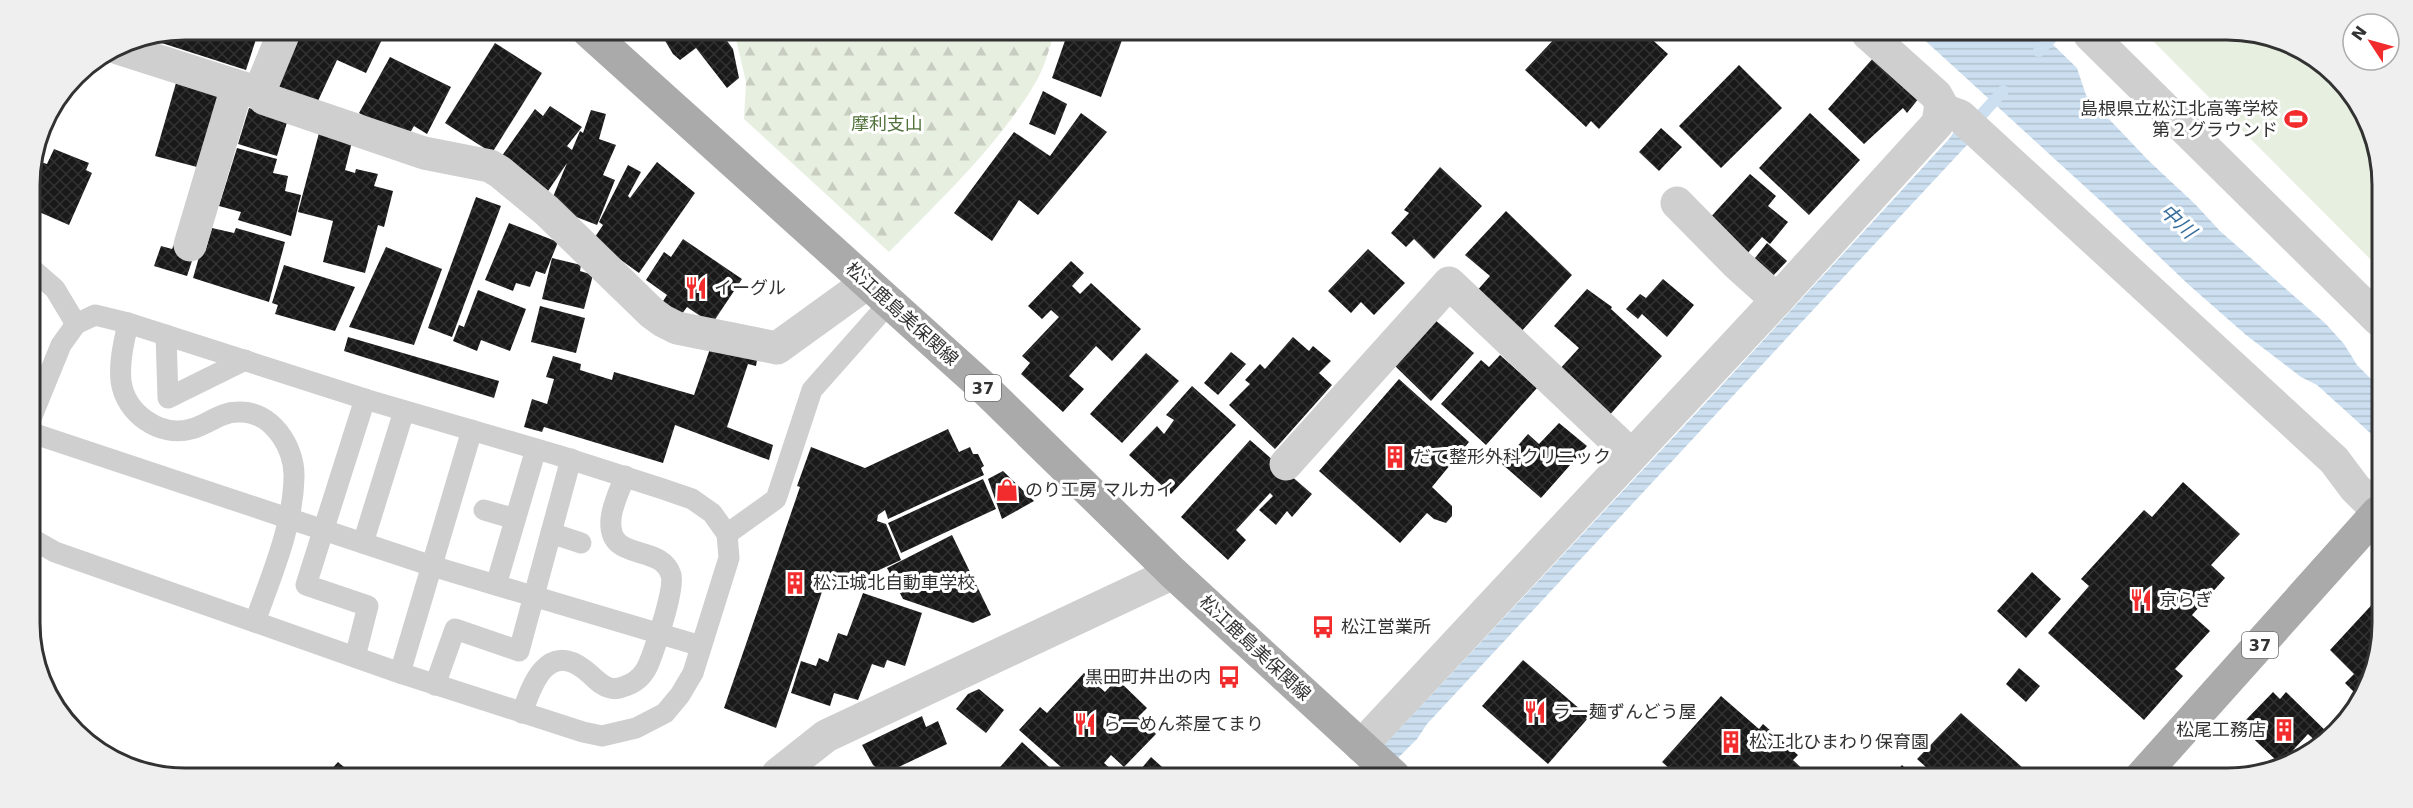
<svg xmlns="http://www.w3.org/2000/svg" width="2413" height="808" font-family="'DejaVu Sans','Noto Sans JP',sans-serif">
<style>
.grass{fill:#e7efe0}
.forest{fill:url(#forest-firs)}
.water{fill:url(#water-rules)}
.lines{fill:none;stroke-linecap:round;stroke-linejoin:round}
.stream{stroke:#ccdff0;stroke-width:12}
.building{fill:url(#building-cross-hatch)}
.lane{stroke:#cfcfcf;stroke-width:21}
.street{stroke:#cfcfcf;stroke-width:33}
.primary{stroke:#aaa;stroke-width:33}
.labels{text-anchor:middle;stroke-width:6;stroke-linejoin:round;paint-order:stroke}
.shield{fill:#fff;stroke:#707070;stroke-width:1.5}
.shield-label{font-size:16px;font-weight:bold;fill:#323232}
.poi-label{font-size:18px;fill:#323232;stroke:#fff;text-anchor:start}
.park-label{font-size:18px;fill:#51723b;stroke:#fff}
.street-label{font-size:18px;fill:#323232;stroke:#fff}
.water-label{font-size:20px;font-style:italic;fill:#386e9c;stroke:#fff}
.rim{fill:none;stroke:#323232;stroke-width:3}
</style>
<defs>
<pattern id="forest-firs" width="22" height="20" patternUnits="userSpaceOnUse" patternTransform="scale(1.5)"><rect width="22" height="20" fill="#e7efe0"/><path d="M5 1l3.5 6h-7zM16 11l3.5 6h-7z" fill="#c7cdc1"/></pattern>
<pattern id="water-rules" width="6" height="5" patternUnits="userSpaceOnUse" patternTransform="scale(1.5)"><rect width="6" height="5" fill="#ccdff0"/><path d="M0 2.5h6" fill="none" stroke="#b0c0ce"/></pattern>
<pattern id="building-cross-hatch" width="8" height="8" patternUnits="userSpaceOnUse" patternTransform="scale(1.5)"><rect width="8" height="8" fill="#191919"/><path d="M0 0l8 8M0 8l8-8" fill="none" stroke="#323232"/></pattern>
</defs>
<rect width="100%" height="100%" fill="#fff"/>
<path class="grass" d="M2147,35H2268L2344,83L2380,156V269Z"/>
<path class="forest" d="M734,31L1055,32C1049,48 1045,66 1037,80C999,145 942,198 889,252L744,119L746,82Z"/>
<g class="water">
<path d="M1919,35H2043L2077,68L2086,95L2149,161L2195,204L2220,231L2326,324L2344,344L2357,365L2379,387V441L2317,385L2301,377L2246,335L2189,285L2105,205Z"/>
<path d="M1964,117L1982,133L1966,146L1427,724L1417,739L1380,776H1355L1698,411L1949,139Z"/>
</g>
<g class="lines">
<g class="stream">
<path d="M2039,51L2054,35"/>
<path d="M1973,124L2003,91"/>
</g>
</g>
<g class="building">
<path d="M186,30H259L246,70L146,38Z"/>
<path d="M302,30L386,31L366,73L337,60L317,103L275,89Z"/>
<path d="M675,31H723L721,33L733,49L739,78L727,88L696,48L680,60L673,54L664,39Z"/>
<path d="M1068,32H1125L1101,97L1052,78Z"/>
<path d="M1559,34H1646L1668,54L1599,129L1591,121L1586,127L1525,70Z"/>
<path d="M495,43L542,73L492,153L445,123Z"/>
<path d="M390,57L451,87L427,134L414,126L407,138L359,113Z"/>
<path d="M1874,57L1919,98L1907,113L1903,108L1864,144L1828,109Z"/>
<path d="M1739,65L1782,108L1721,168L1679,126Z"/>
<path d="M176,83L219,96L197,167L155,156Z"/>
<path d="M1043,91L1067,104L1055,135L1029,124Z"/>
<path d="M65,92L39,158L35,156L42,126Z"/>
<path d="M550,106L582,127L567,146L572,150L580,131L583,133L591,110L606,114L599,139L616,145L603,175L615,180L597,225L553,208L550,204L567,163L546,194L499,160L535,109L543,116Z"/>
<path d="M249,108L288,119L277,156L238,144Z"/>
<path d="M1081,113L1107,132L1038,215L1019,200L992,241L954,213L1014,132L1050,156Z"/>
<path d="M1810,113L1860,160L1809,215L1759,168Z"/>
<path d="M1661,128L1682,147L1659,171L1639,152Z"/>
<path d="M319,133L352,142L345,170L355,173L356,169L378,174L374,186L393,191L384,227L378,225L365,273L323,262L333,221L298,212Z"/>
<path d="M237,148L277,159L273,173L288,176L285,191L301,195L291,236L238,220L241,212L219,206Z"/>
<path d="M54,149L89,163L86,170L92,173L69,225L30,208V193L33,187L30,185V178L38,161L47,164Z"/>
<path d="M657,162L695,193L639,273L593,240L603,225L599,222L628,165L641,172L628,196L630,198Z"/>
<path d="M1440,167L1482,206L1434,259L1414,239L1406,247L1391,233L1409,213L1404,210Z"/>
<path d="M1750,174L1776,196L1768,206L1788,222L1770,244L1762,237L1746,255L1708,220Z"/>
<path d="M476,197L501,206L452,337L428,328Z"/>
<path d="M1506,211L1572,275L1519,334L1475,293L1490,276L1465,255Z"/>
<path d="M509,223L558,242L545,274L536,271L530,287L516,283L513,291L485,280Z"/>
<path d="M212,228L234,233L236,228L285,242L269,302L193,278L201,250L205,252Z"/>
<path d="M683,239L742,279L712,324L687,307L677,321L658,309L667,295L646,280L664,252L671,257Z"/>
<path d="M175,242L196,249L187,276L154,266L161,246L172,249Z"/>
<path d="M1767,243L1787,261L1770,279L1751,263Z"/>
<path d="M386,247L442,269L414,345L349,327Z"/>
<path d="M1368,249L1405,283L1374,315L1361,302L1351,313L1328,291Z"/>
<path d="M552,258L581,265L580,271L593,275L584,309L542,299Z"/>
<path d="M1071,261L1084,273L1072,286L1080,294L1091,283L1141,329L1112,361L1096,346L1069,376L1084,389L1063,412L1021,374L1030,363L1022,356L1059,317L1051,310L1042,319L1028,306Z"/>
<path d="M284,265L355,287L335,331L275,314L278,305L272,303Z"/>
<path d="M1663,279L1694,305L1667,337L1642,314L1638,319L1626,309L1640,294L1646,298Z"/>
<path d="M1587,289L1612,307L1611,309L1662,356L1607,418L1558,371L1579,348L1554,326Z"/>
<path d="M478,290L526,309L510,351L481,340L477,351L453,341L459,325L464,327Z"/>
<path d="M540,306L585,318L576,353L531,342Z"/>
<path d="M1434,319L1474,353L1431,401L1394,365Z"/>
<path d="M348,337L499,381L494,398L344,351Z"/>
<path d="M1293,337L1309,351L1313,346L1331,361L1319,373L1332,385L1275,449L1229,405L1250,384L1245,380L1260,364L1265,369Z"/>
<path d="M711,346L758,354L756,366L748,364L727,427L773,445L769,460L675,425L663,463L544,427L542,432L524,427L532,399L547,404L554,379L546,377L553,356L581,364L580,370L612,380L614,372L694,395Z"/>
<path d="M1231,352L1246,364L1218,395L1204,383Z"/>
<path d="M1146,353L1179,381L1122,443L1090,414Z"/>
<path d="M1500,355L1537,388L1486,445L1441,404L1481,360L1489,367Z"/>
<path d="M1399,379L1469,442L1432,487L1452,506V516L1446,523L1434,519L1427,513L1400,543L1319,471Z"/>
<path d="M1192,386L1236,425L1171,494L1129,455L1157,426L1164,434L1174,420L1166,415Z"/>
<path d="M1559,423L1587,446L1541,498L1502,464L1528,434L1539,444Z"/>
<path d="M948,429L959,452L970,447L973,454H978L984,466L981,468L984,475L888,519L885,510L878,515L877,521L886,524L901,560L866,576L861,589L827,577L776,728L724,708L800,487L797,486L811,447L865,468Z"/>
<path d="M1250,440L1312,494L1292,517L1287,511L1276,525L1259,510L1273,496L1270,493L1236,530L1246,540L1228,560L1181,517Z"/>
<path d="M1003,471L1034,501L1002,519L988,479Z"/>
<path d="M983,479L996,509L901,553L888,523Z"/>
<path d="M2183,482L2240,534L2211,565L2225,578L2192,615L2210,631L2175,669L2183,676L2144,720L2048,633L2089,586L2081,579L2144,510L2152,517Z"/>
<path d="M952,535L991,615L973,623L903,599L887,568Z"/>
<path d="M2032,572L2061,599L2026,638L1997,611Z"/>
<path d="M863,593L922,613L905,666L887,660L884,668L872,664L858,700L834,693L830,706L791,693L801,661L816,666L819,658L828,662L838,633L847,636Z"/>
<path d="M2378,598V663L2361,699L2345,683L2354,674L2330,650Z"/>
<path d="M1523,660L1589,717L1548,764L1482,706Z"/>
<path d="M2019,668L2040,686L2026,702L2006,684Z"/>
<path d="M1084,673L1105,692L1117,679L1147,708L1138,717L1156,734L1124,767L1111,755L1104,763L1118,775H1070L1019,730L1040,707L1047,713Z"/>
<path d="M979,689L1004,710L986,733L956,709L968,694Z"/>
<path d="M2273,692L2280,699L2286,692L2331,736L2321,746L2308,734L2284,760L2278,762L2240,726Z"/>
<path d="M1721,696L1759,729L1763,724L1798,755L1793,760L1811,777L1678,776L1662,762Z"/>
<path d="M1961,713L2024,769L2016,777H1937L1917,759Z"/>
<path d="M922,716L926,727L938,721L947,744L884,774L873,765L862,745Z"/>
<path d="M1022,742L1058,775H993Z"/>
<path d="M1151,757L1171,775H1136Z"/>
<path d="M338,762L351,773H328Z"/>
<path d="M1902,765L1914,777H1891Z"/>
</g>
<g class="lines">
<g class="lane">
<path d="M31,268L55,289L76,324L95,315L128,323L368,400L557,455L663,489L692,499L712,513L727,534L729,558L693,673L680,695L665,713L636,728L602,736L583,732L400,673"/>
<path d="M128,323C124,342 119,361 121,381C125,413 160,438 191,429C208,425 219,412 238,412C271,410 295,447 294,477C293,527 271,576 255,622L400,673L472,430"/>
<path d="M166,335L168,398L245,360"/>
<path d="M32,416L61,345L76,324"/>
<path d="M32,433L432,566L701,646"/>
<path d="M484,510L515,519"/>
<path d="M551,533L581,543"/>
<path d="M727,534L776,499L812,390L889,303"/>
<path d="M32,539L55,552L255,622"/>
<path d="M363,543L404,411"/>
<path d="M496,585L536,449"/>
<path d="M355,657L368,606L306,585L365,399"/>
<path d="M435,685L455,629L519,651L571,459"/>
<path d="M522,713C532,684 547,641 585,670C593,676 600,686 610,688C617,690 622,687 628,685C638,681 645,673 649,663C655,648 675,589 671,575C661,542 607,564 611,519C612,505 620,490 625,476"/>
</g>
<g class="street">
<path d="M2090,35L2379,320"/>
<path d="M118,48L259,93L265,99L424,153L490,166L500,172L547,211L652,313L663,321L677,328L777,348L867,283"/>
<path d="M259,93L285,30"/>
<path d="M1941,109L1960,116L2334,460L2355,488L2378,511"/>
<path d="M1677,203L1737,264L1777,300"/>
<path d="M190,245L237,87"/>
<path d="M1286,464L1449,283L1631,455"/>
<path d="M1361,746L1777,300L1938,123L1941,104L1936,95L1868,34"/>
<path d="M778,774L826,736L1173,573"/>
</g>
<g class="primary">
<path d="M588,31L982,386L1173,573L1394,776"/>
<path d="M2141,777L2378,512"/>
</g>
</g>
<defs>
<g id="stadium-bare" transform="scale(1.8)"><path d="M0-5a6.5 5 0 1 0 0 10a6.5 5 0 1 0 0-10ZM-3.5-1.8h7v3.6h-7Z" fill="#f22b2c" stroke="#fff" stroke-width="2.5" paint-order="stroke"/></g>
<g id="restaurant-bare" transform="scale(1.8)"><path d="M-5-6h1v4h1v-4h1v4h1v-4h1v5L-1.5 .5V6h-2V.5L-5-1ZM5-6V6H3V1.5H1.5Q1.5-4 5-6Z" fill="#f22b2c" stroke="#fff" stroke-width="2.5" paint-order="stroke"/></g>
<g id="building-bare" transform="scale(1.8)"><path d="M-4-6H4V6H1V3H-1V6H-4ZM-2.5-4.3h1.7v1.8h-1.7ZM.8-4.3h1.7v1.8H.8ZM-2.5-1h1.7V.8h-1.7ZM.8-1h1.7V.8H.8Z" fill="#f22b2c" stroke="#fff" stroke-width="2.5" paint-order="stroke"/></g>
<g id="shop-bare" transform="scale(1.8)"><path d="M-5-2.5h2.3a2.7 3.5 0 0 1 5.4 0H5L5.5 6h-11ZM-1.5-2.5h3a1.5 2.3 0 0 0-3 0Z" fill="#f22b2c" stroke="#fff" stroke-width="2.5" paint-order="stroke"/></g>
<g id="bus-bare" transform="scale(1.8)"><path d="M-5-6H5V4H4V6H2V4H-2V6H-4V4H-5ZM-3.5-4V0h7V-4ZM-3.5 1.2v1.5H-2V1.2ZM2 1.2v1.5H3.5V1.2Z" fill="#f22b2c" stroke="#fff" stroke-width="2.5" paint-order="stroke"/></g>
</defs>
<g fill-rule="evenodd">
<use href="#stadium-bare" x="2296" y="119"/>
<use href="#restaurant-bare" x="696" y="288"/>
<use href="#building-bare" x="1395" y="457"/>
<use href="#shop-bare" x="1007" y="490"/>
<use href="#building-bare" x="795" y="583"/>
<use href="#restaurant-bare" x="2141" y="600"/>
<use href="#bus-bare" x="1323" y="627"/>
<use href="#bus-bare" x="1229" y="677"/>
<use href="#restaurant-bare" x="1535" y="712"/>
<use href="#restaurant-bare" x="1085" y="724"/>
<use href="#building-bare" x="2284" y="730"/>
<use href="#building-bare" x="1731" y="742"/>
</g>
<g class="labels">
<g class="shield">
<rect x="965" y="375" width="36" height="26" rx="4.5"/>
<rect x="2242" y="632" width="36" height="26" rx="4.5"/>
</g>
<g class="shield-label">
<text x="983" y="394">37</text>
<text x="2260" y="651">37</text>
</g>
<g class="poi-label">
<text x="2278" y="115" text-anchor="end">島根県立松江北高等学校<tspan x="2278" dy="21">第２グラウンド</tspan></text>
<text x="714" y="294">イーグル</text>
<text x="1413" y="463">だて整形外科クリニック</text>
<text x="1025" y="496">のり工房 マルカイ</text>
<text x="813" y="589">松江城北自動車学校</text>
<text x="2159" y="606">京らぎ</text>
<text x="1341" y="633">松江営業所</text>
<text x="1211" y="683" text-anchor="end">黒田町井出の内</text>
<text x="1553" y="718">ラー麺ずんどう屋</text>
<text x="1103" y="730">らーめん茶屋てまり</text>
<text x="2266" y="736" text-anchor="end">松尾工務店</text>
<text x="1749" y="748">松江北ひまわり保育園</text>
</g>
<g class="park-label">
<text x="887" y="130">摩利支山</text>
</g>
<g class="street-label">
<text transform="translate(902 314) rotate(42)" y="6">松江鹿島美保関線</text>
<text transform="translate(1255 648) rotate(43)" y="6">松江鹿島美保関線</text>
</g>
<g class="water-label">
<text transform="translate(2178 221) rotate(43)" y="7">中川</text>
</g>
</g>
<path d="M0 0H2413V808H0ZM185 40H2227A145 145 0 0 1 2372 185V623A145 145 0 0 1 2227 768H185A145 145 0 0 1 40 623V185A145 145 0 0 1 185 40Z" fill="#efefef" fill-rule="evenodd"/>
<path class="rim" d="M185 40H2227A145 145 0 0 1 2372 185V623A145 145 0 0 1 2227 768H185A145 145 0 0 1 40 623V185A145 145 0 0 1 185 40Z"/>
<g transform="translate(2371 42) rotate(306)"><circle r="28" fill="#ffffff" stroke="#adadad" stroke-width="1.5"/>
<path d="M0-4.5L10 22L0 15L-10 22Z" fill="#f22b2c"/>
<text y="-9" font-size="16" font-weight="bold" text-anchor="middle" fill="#323232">N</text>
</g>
</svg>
